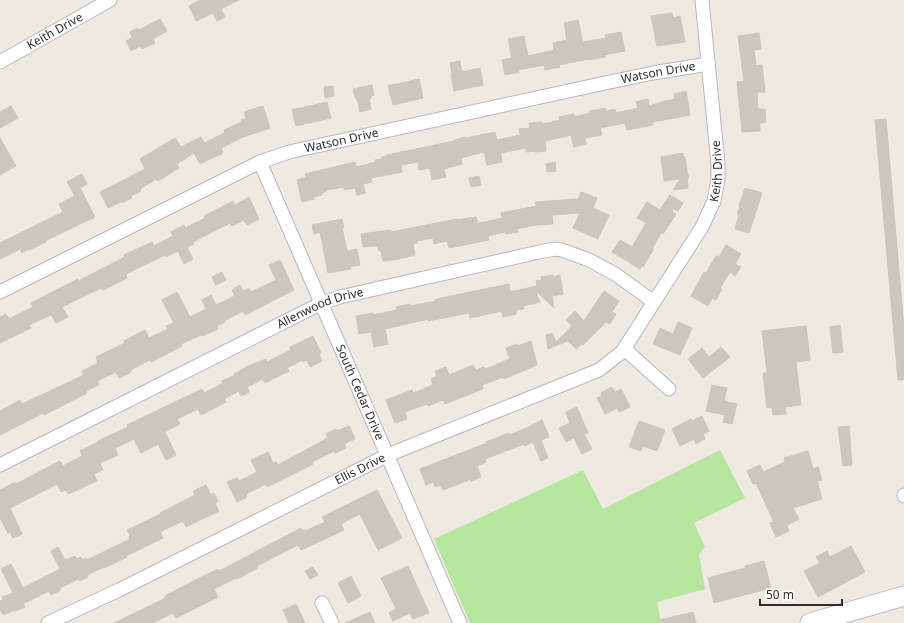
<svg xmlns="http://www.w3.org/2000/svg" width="904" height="623" font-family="'Noto Sans',sans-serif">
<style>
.green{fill:#b6e59e}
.building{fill:#cbc7bf;stroke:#cbc5ba}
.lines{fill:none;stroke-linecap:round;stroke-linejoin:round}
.street-casing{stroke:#b4b7c1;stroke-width:15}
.secondary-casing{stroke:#b4b7c1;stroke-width:21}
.street{stroke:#fff;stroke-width:13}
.secondary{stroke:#fff;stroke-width:19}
.labels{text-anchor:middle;stroke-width:3;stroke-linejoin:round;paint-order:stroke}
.street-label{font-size:12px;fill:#2e2e2e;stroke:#fff}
</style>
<rect width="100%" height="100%" fill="#efe9e1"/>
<path class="green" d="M720,450L745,498L694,523L705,547L699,554L705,589L657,602L661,623H470L434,539L583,470L603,509Z"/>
<g class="building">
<path d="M200,0H239L221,9L225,17L217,21L213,13L196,21L189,6Z"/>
<path d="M672,13L673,18L680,16L685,42L657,46L651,16Z"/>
<path d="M160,19L167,31L153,39L155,43L142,49L140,46L131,51L126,41L132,37L130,32L137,28L139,30Z"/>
<path d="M578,20L583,42L606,38L605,35L621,32L625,51L604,55L605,57L588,60V59L559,65L560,67L545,70L544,65L518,70L519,72L505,75L502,60L512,58L508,39L524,36L528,56L554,50L553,43L567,40L564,23Z"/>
<path d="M759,33L761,49L754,50L756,66L762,65L765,92H757L758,109H765L766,122L760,123V131L742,132L737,82L744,81L738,36Z"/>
<path d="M460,61L462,72L480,68L483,85L454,91L451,75L452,74L450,63Z"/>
<path d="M419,79L423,98L393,105L388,86Z"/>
<path d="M372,85L374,95L371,96V99H369L371,109L360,112L357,99H356L353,89Z"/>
<path d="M333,86L334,96L325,98L324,87Z"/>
<path d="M686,91L690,115L653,122V125L627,130L625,123L600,128L602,135L585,138L586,144L574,147L571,135L545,141L546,151L535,152V151L526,152V148L501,153L502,162L487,165L484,152L461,158L462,164L444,169L446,177L432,180L430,168L419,170L418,162L401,165L402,172L371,178L372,182L363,184L365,193L357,195L355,188L344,190V187L327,190V191L322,193V195L314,197V199L302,202L297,180L306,177L305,174L355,162L356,167L376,162L375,160L382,159L381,157L388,156L387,155L454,141V140L465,137L466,138L495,132L497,140L520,135L519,129L530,128L529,123L542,122L543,124L560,120L559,117L574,114V117L590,113V111L605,108L606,111L615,109L616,113L638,108L636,102L648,99L649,106L661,102L675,99L674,94Z"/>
<path d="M327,102L331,118L296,126L292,110Z"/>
<path d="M11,106L18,118L0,128V112Z"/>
<path d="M263,106L270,128L243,137L221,148L223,153L200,164L194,153L177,164L179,168L158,181L156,179L140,189L141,191L131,196L132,198L122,203L121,202L108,208L100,192L145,169L140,159L175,138L181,147L201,137L204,143L225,133L224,130L242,122L241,120L246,118L244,112Z"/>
<path d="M886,119L904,329V380H898L875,120Z"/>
<path d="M0,138L16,166L0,175Z"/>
<path d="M683,153V157H685L687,171L689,178H687L688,188L673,190L680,179L664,181L661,157Z"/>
<path d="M555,162L556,171L547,172L546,164Z"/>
<path d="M82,174L87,184L80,188L95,217L45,241L46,242L29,250V249L22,253L20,249L0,259V243L63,212L59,204L75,196L67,182Z"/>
<path d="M479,176L481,185L471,187L469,178Z"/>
<path d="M745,188L762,193L749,233L735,229L739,215H737L740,206H739Z"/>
<path d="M581,192L597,198L593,208L609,215L598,239L573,228L580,213L552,215L553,224L536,225L517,229L518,232L506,234L505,232L488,236L489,240L449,248L447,241L434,244L433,238L417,241V243L413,244L415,255L399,259L383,261L381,251H379L378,246L363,247L361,234L391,230V232L457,219V220L476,217L478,223L485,222L502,218L501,213L536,206L535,202L578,199Z"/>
<path d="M670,195L683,203L678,211L673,209L672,212L676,214L663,234L661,233L652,249L653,250L643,267L641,266L640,269L612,252L620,240L632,247L646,223L637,218L647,202L660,210Z"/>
<path d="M249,197L259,219L247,225L244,220L232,226L230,223L193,242L194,244L187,247L193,259L184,264L178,251L166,257L165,255L126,274L127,278L103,290L101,288L62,307L68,317L56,323L51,315L29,325L31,328L0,343V317L6,314L9,319L33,307L31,303L78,279V281L125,257L124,255L152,242L154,246L173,236L171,232L184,225L185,228L205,218L204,216L233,201L235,205Z"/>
<path d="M342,219L344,228H342L347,251L357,249L360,265L350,267L351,269L328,273L320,232L314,234L312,225Z"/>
<path d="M726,245L741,254L735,264L741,267L735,276L730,272L720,288L722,289L716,300L712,298L708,306L691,296L704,272L706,273L716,256L719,257Z"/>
<path d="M280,260L294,290L245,315L243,311L224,321L225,322L217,326L218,329L202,336L201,335L181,344L182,346L151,362L150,360L130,370L131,372L119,378L116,372L97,381L99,385L86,391L87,393L44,415L43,413L0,435V411L20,400L22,404L84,375L82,371L98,363L96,357L125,343L124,341L145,330L149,338L168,329L166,326L174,323L162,300L177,292L190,317L206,309L202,300L211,295L216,305L235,296L232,290L240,285L243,291L249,288L251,292L276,280L269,265Z"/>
<path d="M222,272L226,280L216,285L212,277Z"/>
<path d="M553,275V277L560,275L563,294L552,296L554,308L535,290L540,302L523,306L524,309L516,310V314L503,317L502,311L470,318L469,313L428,321V319L385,329L388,344L374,347L371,332L359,334L356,316L373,313V315L397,310L396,307L410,304L411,306L436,301L435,300L441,298L509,284L510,292L537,286L536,281L542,280L541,277Z"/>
<path d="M604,291L619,301L612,312L616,314L610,324L606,322L583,345L582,344L576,349L568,341L548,349L546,335L552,333L556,342L572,326L566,320L575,311L584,321Z"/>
<path d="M678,322L692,328L680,355L653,344L660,328L673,334Z"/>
<path d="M840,325L843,352L833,353L830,327Z"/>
<path d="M806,326L810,360L796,362L801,405L785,407L786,414L773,415L772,407L767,408L763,373H767L762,331Z"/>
<path d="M313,336L321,353L319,354L322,361L310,367L307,360L303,362V360L287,368L289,371L265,383L263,379L247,387L249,392L241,396L239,391L224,399L226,402L201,415L198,409L177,419L180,424L165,432L176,455L166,460L158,444L141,453L134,439L115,448L118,455L100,463L103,470L94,474L97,481L68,494L66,490L61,492L57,484L10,508L22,534L13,538L10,532L8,533L0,518V490L4,488L15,482L16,484L60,461L63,466L82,456L80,451L98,442V441L128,427L127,425L202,389L204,393L223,383L222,381L235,375L234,374L248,366L266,359L267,362L291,350L290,347Z"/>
<path d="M531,341L537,365L504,379L503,377L482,385L483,389L445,404L443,400L428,406L427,404L405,412L407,419L395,423L386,400L412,390L413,393L433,385L431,379L437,376L435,371L446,367L449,375L473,365L476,370L484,367L485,369L510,359L506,348L517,344L518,346Z"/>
<path d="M721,347L730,357L703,378L688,359L702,348L709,357Z"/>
<path d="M712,385L727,388L724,401L737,404L732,424L723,422L725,415L706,411Z"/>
<path d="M612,387L615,392L621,389L630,407L619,412L617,408L605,414L597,398L602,396L601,393Z"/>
<path d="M577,407L588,433L584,434L592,449L582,454L574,438L566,442L559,428L570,423L566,412Z"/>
<path d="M702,416L709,431L703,434L705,439L696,444L694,439L680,446L672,429L691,419L692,421Z"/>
<path d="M542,420L549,437L541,440L548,458L541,461L533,442L525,446L524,444L485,459L486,462L477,466L481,477L471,481V479L443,490L441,485L435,487L433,482L426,485L420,469L487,443L486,442L509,433L510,435L533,425H532Z"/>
<path d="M639,421L665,430L657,451L643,446L641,451L629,447Z"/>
<path d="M349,426L355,439L344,444L346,448L335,453L334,451L312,462L313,464L267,487L266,484L246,494L247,497L237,502L227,482L237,478L239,481L257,472L251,460L268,452L273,463L276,462L278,465L328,438L326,434L336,429L337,431Z"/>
<path d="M849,426L852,465L843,466L838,427Z"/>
<path d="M808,451L813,469L818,467L822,480L817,481L822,499L793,508L799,519L787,525L789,531L776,537L770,523L774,522L756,483L753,484L747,471L760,465L763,472L785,462L784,458Z"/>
<path d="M206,485L211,495L214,493L218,501L215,503L219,511L186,527L183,521L160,532L163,538L126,556L127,557L104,568V567L87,575L88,577L80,581L79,579L60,588L61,590L51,595L49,591L23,604L25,607L15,611V610L3,615L0,609V601L3,600L2,597L13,593L1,569L11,564L23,588L60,569L51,551L58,547L65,560L75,556L77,559L81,557L82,560L86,558L87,560L130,539L129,536L130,535L127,530L161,514L160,513L195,495L193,491Z"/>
<path d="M377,490L402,538L378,550L360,514L341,524L344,530L301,550L298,545L257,566L258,568L241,577L236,579V578L214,589L218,597L176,618L173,613L153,623H114L166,598L165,596L197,579L218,569L219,571L301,528L302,531L305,530V531L325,522L322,517Z"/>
<path d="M851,546L865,572L818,597L804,571L820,563L816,557L827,551L830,557Z"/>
<path d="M764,561L771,588L714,603L708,578L745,568V566Z"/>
<path d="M408,566L429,613L413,619L410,613L393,621L389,613L396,609L381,578Z"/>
<path d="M313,567L318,575L310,579L305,571Z"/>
<path d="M351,576L361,596L348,603L338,583Z"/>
<path d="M296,604L305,623H289L283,610Z"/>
<path d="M370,612L375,623H345Z"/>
<path d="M693,612L696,623H661L660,620Z"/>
</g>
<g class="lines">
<g class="street-casing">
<g id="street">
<path id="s1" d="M0,62L110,0"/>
<path id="s2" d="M260,162L460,623"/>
<path id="s3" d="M0,292L260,162L289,152L605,83L653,73L708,64"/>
<path d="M625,347L629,353L669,389"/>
<path id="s4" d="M0,465L322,303L340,297L539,252L555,249L562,250L589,260L615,274L654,302"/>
<path d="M904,495V496"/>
<path d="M322,603L332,623"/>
<path id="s5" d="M48,623L119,590L388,455L599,370L622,352L702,227L714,201L718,179V164L702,0"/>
</g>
</g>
<g class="secondary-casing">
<path id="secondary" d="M810,623L904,596"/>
</g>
<use href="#street" class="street"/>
<use href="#secondary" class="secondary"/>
</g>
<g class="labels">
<g class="street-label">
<text dy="4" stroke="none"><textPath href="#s1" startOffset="63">Keith Drive</textPath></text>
<text dy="4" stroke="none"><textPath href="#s3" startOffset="699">Watson Drive</textPath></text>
<text dy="4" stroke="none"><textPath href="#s3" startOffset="375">Watson Drive</textPath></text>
<text dy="4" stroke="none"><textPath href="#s5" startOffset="843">Keith Drive</textPath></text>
<text dy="4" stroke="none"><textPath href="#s4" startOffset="357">Allenwood Drive</textPath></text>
<text dy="4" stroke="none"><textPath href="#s2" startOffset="251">South Cedar Drive</textPath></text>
<text dy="4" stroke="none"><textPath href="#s5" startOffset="348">Ellis Drive</textPath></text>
</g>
</g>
<path d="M760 599v6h82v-6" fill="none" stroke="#2e2e2e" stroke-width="2"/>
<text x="766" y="599" font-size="12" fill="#2e2e2e" stroke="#ffffff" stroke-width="3" paint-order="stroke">50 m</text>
</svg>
